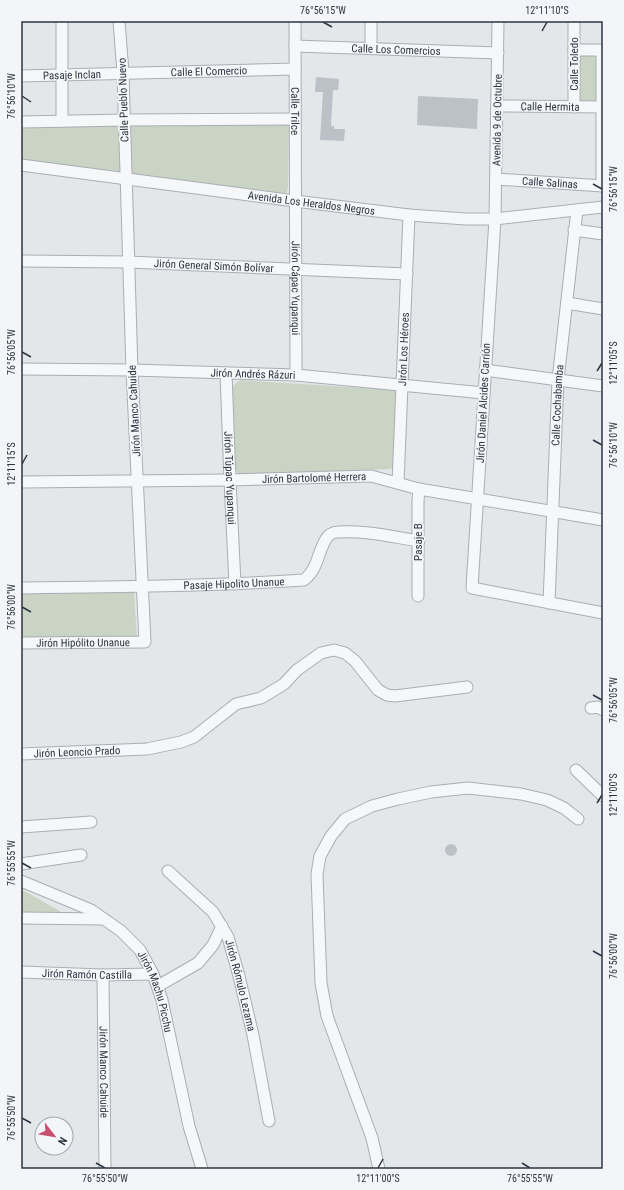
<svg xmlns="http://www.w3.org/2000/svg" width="624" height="1190" font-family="'Roboto Condensed',sans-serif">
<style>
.green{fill:#cad4c5}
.building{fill:#bbc1c7}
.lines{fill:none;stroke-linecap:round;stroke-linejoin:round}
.minor-casing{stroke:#a8aeb4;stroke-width:13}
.minor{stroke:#f6f7f9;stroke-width:11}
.ticks{fill:none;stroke:#2c3642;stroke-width:1.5}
.labels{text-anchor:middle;stroke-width:3.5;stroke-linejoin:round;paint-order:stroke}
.street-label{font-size:11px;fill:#2c3642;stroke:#f3f5f8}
.neatline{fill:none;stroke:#2c3642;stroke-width:1.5}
.ticks-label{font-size:10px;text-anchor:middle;fill:#2c3642}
</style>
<rect width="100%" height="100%" fill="#e3e7ea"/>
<g class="green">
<path d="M579,55L598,56V101H578Z"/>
<path d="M289,120L288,187L287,192L283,195L128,177L126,122Z"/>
<path d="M120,121L122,176L21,162V124Z"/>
<path d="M240,380L396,390L398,392L394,465L391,469L244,476C238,474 236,472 234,467L232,391L234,385Z"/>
<path d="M134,592L137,637L21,639V594Z"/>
<path d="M21,889L63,913H21Z"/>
</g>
<g class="building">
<path d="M316,77L339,79L338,90H333L331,126H334V129H345L344,141L320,140L323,92H315Z"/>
<path d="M418,96L478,99L477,129L417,125Z"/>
<circle cx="451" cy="850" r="6"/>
</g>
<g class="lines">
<g class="minor-casing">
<g id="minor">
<path id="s1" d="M295,21L296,375"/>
<path d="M498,21L495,219L472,588L603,613"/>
<path id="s2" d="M295,46L498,53"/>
<path d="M371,48V21"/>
<path d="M574,50H603"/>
<path id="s3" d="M21,76L295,69"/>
<path id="s4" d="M497,106L602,107"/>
<path d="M574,107V21"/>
<path d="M62,121V21"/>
<path d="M21,122L124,120L295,119"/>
<path id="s5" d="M21,165L295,201L409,215L466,219H495L603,207"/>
<path id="s6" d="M496,179L603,186"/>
<path d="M602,186V50"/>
<path d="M574,230L603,234"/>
<path id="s7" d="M21,261L128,262L407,274"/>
<path d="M567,303L603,309"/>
<path id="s8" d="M21,369L132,370L296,375L484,393"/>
<path d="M485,370L603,386"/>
<path id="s9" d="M226,373L230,480L235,584"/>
<path id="s10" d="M21,482L230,480L371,476L419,489L603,520"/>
<path id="s11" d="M398,483L409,215"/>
<path id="s12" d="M21,588C116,587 210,586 304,580C318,569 317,554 326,539C328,535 333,532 338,532C364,530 393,537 419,541"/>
<path d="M418,596V501L419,489"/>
<path id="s13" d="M549,603L558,380L577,210"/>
<path id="s14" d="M21,643L145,642L132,370L123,73L119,21"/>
<path d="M591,708L598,707L603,710"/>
<path id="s15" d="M21,754L147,749L181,742L194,737L236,704L261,698L284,684L297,670L321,653L334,650L345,653L355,661L378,690L387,695L395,696L467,687"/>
<path d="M576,770L603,796"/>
<path d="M21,827L91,822"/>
<path d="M21,864L81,855"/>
<path id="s16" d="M168,871L213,912L228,937L239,976L253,1035L269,1121"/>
<path id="s17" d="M21,881L91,910L121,931L140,950L153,974L162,1000L189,1126L202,1169"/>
<path d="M21,918L104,919"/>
<path id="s18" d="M21,972L103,975L153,974"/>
<path id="s19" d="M103,975L105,1169"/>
<path d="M158,986L198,963L213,945L222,926"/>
<path d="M379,1169L372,1138L327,1016L321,983L317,874L320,856L331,836L345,819L372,806L398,799L431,792L468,788L521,794L547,800L564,808L578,819"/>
</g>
</g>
<use href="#minor" class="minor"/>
</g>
<path class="ticks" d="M323,22L332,27M542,31L547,22M22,96L31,102M593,184L602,189M22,352L31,357M597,371L602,363M593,440L602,445M22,464L27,455M22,607L31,612M593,695L602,700M597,803L602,795M22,863L31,868M593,951L602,956M22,1118L31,1123M96,1163L105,1168M522,1163L530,1168M378,1168L383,1159"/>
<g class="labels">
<g class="street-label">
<text dy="4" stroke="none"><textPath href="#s2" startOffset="101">Calle Los Comercios</textPath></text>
<text transform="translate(574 64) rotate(-90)" y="4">Calle Toledo</text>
<text dy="4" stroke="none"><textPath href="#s3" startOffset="188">Calle El Comercio</textPath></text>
<text dy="4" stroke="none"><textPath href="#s3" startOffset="51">Pasaje Inclan</textPath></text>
<text transform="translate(123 100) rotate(-92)" y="4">Calle Pueblo Nuevo</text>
<text dy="4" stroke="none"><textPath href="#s4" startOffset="53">Calle Hermita</textPath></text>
<text dy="4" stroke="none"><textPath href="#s1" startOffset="90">Calle Trilce</textPath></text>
<text transform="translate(497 120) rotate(-89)" y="4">Avenida 9 de Octubre</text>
<text dy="4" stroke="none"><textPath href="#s6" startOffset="54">Calle Salinas</textPath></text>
<text dy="4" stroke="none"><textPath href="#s5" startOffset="293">Avenida Los Heraldos Negros</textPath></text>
<text dy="4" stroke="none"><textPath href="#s7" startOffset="193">Jirón General Simón Bolívar</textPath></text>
<text dy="4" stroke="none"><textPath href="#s1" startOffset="267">Jirón Cápac Yupanqui</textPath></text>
<text dy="4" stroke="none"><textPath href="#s11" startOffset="134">Jirón Los Héroes</textPath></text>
<text dy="4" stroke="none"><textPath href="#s8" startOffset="232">Jirón Andrés Rázuri</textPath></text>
<text transform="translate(483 403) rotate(-87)" y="4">Jirón Daniel Alcides Carrión</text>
<text dy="4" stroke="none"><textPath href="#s13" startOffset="198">Calle Cochabamba</textPath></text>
<text transform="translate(134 411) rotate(-93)" y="4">Jirón Manco Cahuide</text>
<text dy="4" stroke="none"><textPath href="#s9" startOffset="105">Jirón Túpac Yupanqui</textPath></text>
<text dy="4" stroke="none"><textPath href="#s10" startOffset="293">Jirón Bartolomé Herrera</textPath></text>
<text transform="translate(418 542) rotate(-90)" y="4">Pasaje B</text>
<text dy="4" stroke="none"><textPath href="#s12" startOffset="213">Pasaje Hipolito Unanue</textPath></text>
<text dy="4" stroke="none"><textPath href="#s14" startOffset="62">Jirón Hipólito Unanue</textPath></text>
<text dy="4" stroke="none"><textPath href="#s15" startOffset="56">Jirón Leoncio Prado</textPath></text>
<text dy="4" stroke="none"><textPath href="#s18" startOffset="66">Jirón Ramón Castilla</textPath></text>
<text dy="4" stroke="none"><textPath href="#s16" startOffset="140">Jirón Rómulo Lezama</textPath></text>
<text dy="4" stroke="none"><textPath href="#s17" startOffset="184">Jirón Machu Picchu</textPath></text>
<text dy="4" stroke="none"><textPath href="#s19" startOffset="97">Jirón Manco Cahuide</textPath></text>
</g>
</g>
<rect width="624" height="1190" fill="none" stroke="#f3f5f8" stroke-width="44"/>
<g transform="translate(54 1136) rotate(121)"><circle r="19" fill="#f3f5f8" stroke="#a3a9af"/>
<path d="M0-3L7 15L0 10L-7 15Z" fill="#c7506f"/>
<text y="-6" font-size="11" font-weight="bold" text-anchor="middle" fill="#2c3642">N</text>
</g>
<rect x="22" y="22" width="580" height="1146" class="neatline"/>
<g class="ticks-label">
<text x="323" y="14">76°56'15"W</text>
<text x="547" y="14">12°11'10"S</text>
<text transform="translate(11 96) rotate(-90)" y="4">76°56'10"W</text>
<text transform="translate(613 189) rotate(-90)" y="4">76°56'15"W</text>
<text transform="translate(11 352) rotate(-90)" y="4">76°56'05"W</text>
<text transform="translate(613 363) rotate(-90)" y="4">12°11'05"S</text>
<text transform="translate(613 445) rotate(-90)" y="4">76°56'10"W</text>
<text transform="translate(11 464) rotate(-90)" y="4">12°11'15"S</text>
<text transform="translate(11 607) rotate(-90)" y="4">76°56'00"W</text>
<text transform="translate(613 700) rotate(-90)" y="4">76°56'05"W</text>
<text transform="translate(613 795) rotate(-90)" y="4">12°11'00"S</text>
<text transform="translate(11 863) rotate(-90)" y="4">76°55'55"W</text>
<text transform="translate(613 956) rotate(-90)" y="4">76°56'00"W</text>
<text transform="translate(11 1118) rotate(-90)" y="4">76°55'50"W</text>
<text x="105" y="1182">76°55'50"W</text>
<text x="378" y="1182">12°11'00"S</text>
<text x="530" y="1182">76°55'55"W</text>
</g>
</svg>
